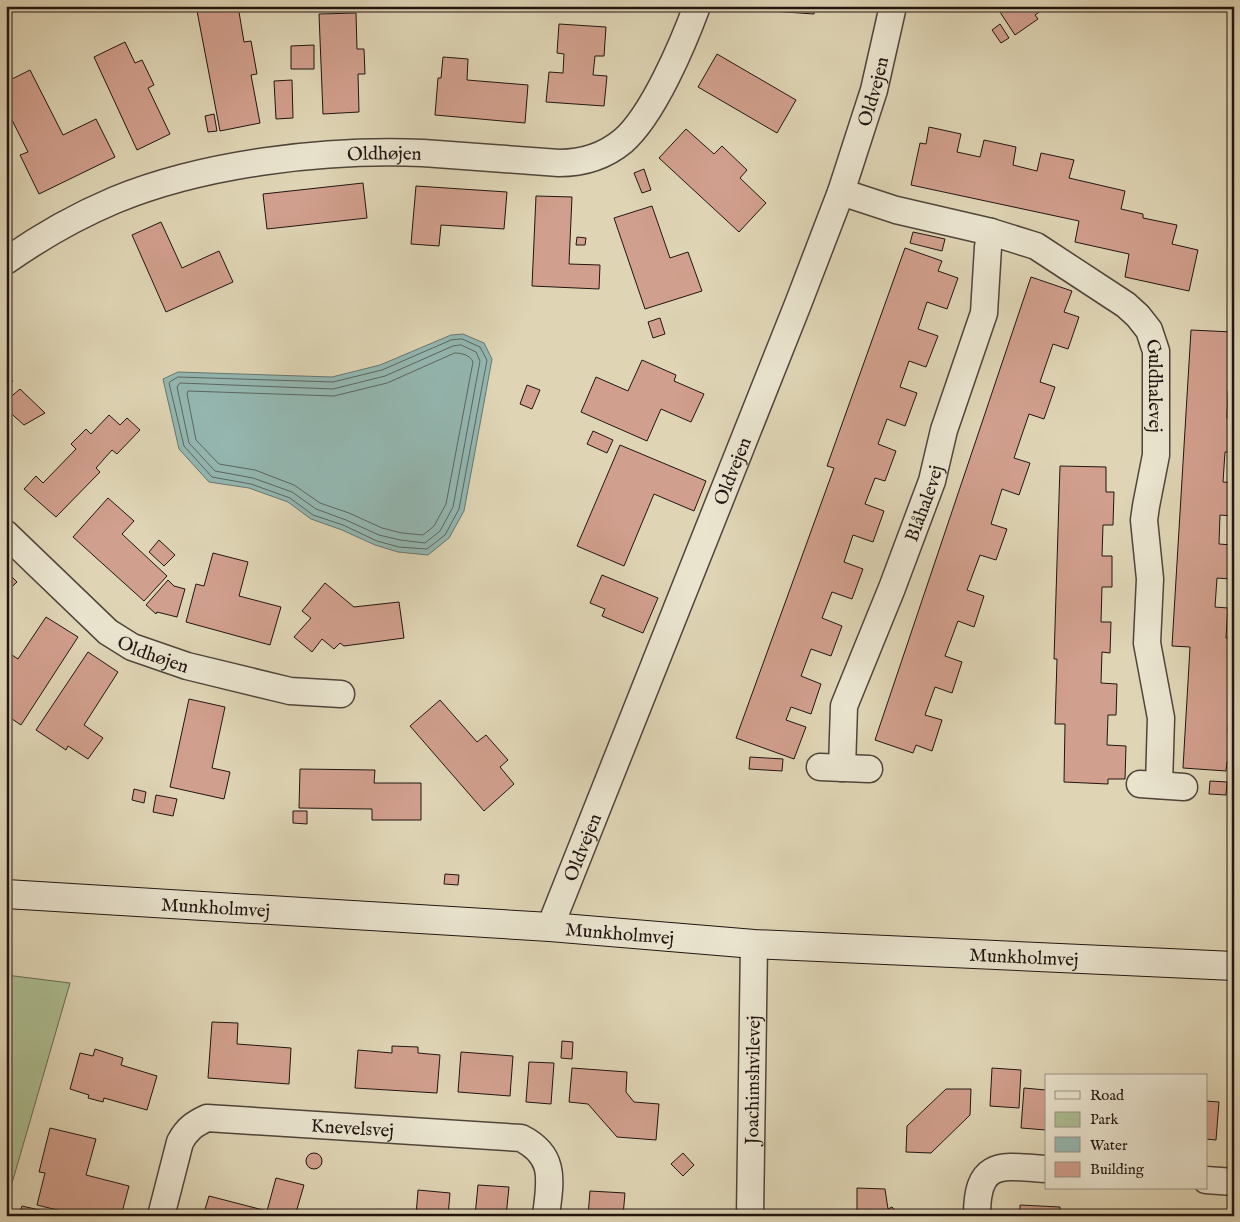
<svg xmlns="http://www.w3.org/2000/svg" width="1240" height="1222" font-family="'IM FELL English',serif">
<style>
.green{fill:#acbe92;stroke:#666a52}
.water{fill:#94b8b2;stroke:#667772}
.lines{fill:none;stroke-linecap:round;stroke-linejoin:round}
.shore{stroke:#5a6662;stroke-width:1}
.building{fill:#d19f8d;stroke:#211511}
.street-casing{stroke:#50453a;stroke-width:29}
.secondary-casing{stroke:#211511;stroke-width:30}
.street{stroke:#eae4cf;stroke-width:26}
.secondary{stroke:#eae4cf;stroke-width:28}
.labels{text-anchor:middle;stroke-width:4;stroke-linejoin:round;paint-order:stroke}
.street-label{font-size:19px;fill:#211511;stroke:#eae4cf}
</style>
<rect width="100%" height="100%" fill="#dfd5b5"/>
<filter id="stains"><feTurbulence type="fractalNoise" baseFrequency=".004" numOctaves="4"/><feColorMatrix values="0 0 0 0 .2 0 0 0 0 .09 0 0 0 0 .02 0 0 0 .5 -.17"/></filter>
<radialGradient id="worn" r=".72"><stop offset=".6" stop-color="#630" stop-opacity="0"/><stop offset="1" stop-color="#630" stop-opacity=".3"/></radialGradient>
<path class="green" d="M6,975L70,983L6,1204Z"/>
<path class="water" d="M463,334L484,343L492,359L464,511L449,538L428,555L398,552L375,545L342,530L311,519L288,502L249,488L209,482L179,449L163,379L178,372L332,377L380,365L451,335Z"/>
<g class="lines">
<g class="shore">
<path d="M462,339L480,347L487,360L459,509L445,535L427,549L399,547L377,541L343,525L313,515L290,498L251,484L212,477L184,446L169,383L171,381L178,377L333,382L382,370L451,340Z"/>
<path d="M461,345L476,352L480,361L453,507L440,531L425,543L400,540L379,535L346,520L316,509L292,492L253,478L215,471L189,443L177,387L180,383L333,389L385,376L453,346Z"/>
<path d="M455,353C462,353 470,355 473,362L446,504L434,526L423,535L402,533L382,528L349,513L320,503L294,485L255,470L219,464L196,440L187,394L188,391L334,396L387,383Z"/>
</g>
</g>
<g class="building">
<path d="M220,6H238L244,42L251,41L257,74L251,75L260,123L220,131L197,11Z"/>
<path d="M742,6H815L814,14L742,9Z"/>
<path d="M996,6H1048L1035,15L1038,19L1015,35Z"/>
<path d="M356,13L357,49H364L365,74H358L359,112L323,114L319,14Z"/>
<path d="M559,24L606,27L604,56H595L593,75L607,76L604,106L546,102L549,72L563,73L564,54L557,53Z"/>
<path d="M1000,24L1009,38L1001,43L992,30Z"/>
<path d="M125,42L135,63L142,60L154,85L148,88L170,134L137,150L94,57Z"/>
<path d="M314,45V69H291V46Z"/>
<path d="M717,54L796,100L777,133L698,87Z"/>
<path d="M443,57L468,59L467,80L528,85L525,123L435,115L438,78H441Z"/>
<path d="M30,70L63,135L96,119L115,157L39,194L20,155L28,152L6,108V82Z"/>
<path d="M292,80L293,118L276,119L274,81Z"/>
<path d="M214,114L217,131L208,132L205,116Z"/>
<path d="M929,127L961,134L957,152L980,157L984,140L1016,147L1013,165L1037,171L1041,153L1074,160L1069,178L1125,191L1121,209L1143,214V218L1177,225L1172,244L1198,250L1189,291L1125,277L1129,254L1075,242L1079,221L911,185L920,143L926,144Z"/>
<path d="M686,129L714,154L722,146L747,170L740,178L766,203L739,232L659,158Z"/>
<path d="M644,169L651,190L642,193L634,173Z"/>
<path d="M363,183L367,218L267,229L263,194Z"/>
<path d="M416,186L507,192L504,229L441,225L439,246L411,244Z"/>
<path d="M536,196L572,197L569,264L600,265L599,289L532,286Z"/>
<path d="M652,206L670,258L688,252L702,291L645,309L614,218Z"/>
<path d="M161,222L182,268L219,251L233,282L166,312L132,235Z"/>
<path d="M913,232L945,239L942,251L910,243Z"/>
<path d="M577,237L586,238L585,245H576Z"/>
<path d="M905,248L942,261L938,271L958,278L947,309L927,302L918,329L938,336L926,367L909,361L900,387L917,393L905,426L887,419L878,444L896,451L885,481L875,478L865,504L884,511L873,542L853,535L844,562L863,569L852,599L832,592L822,618L842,626L831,656L811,649L801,676L821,684L811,714L791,707L786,720L806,727L794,759L736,738L834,468L827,466Z"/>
<path d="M1031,277L1072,291L1064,312L1079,317L1068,349L1053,344L1040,382L1055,387L1044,419L1029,414L1014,458L1030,463L1019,495L1002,489L991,524L1007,529L996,560L980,555L967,590L984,596L974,627L958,621L945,656L962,662L952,693L935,687L925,715L942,720L932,751L916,745L913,753L875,740Z"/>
<path d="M660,318L665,334L653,338L648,322Z"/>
<path d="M1191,330L1232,332L1231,354H1234V391H1228L1227,418H1234V452H1225L1223,482L1234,483L1233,516L1220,515L1219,544L1232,545L1230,579L1217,578L1215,607L1228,608L1226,638H1234L1232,670H1234V704L1230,703L1228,731H1234V762H1227L1226,771L1183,768L1190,647L1172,646Z"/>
<path d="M642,360L676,375L674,381L704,394L691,422L661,409L647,441L581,412L596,377L628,391Z"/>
<path d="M6,374L13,381L6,387Z"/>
<path d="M527,385L540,390L532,409L520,404Z"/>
<path d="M20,389L45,413L24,425L6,409V401Z"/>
<path d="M109,415L120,425L127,418L140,430L117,454L112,450L96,468L100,472L56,517L24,489L36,476L43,483L76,449L71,444L86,429L91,434Z"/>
<path d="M593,431L613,440L607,453L587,444Z"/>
<path d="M620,445L706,481L694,511L654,494L624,566L577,546Z"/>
<path d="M1060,466L1106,467V492H1114L1113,525H1103L1102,556H1112V587H1102L1101,622H1111L1110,653L1102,652L1101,683L1117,684L1116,715H1108L1107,745L1126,746L1125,779H1108V784L1064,782L1065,724H1055L1057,659H1054Z"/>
<path d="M108,498L134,521L122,534L167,576L144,601L73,537Z"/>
<path d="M159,540L175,555L164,566L149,552Z"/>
<path d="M213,553L248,562L239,596L281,607L270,645L186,622L196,584L204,586Z"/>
<path d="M6,571L17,582L6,592Z"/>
<path d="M602,575L658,598L643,633L602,616L605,609L590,603Z"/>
<path d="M168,580L174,586L185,589L177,617L157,612L156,614L146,605Z"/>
<path d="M325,583L354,607L399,602L404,638L344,646L340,643L334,649L322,639L312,652L294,637L311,618L302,611Z"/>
<path d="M46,617L78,637L21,725L6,715V664L12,655L18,659Z"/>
<path d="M88,652L118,672L84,725L103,738L88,759L68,746L66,750L36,730Z"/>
<path d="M189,699L225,707L212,768L230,772L224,799L170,787Z"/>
<path d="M440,700L477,742L486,735L508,760L500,767L514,784L484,811L410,726Z"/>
<path d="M750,757L783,759L782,771L749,769Z"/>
<path d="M300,769L375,770L374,783H421V820H372V809L299,808Z"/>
<path d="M1210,781L1227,782L1226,795L1209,794Z"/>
<path d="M134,789L146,792L144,803L132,800Z"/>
<path d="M156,795L177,799L173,816L153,812Z"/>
<path d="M293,811H307V824L293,823Z"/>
<path d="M445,874L459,875L458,885L444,884Z"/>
<path d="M212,1022L238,1023L237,1044L291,1048L289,1084L208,1078Z"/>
<path d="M562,1041L573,1042L572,1059L561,1058Z"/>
<path d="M392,1046L418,1047V1053L440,1055L437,1093L355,1088L358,1050L392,1053Z"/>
<path d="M95,1049L123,1058L121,1065L157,1076L147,1110L104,1098L103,1102L88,1098L89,1095L70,1089L80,1053L93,1056Z"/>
<path d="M461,1052L513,1056L510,1096L458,1092Z"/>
<path d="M529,1062L554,1063L551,1104L526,1102Z"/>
<path d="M572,1068L627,1072L626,1092L634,1102L659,1104L656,1140L617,1137L588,1104L569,1102Z"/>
<path d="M992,1068L1021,1070L1019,1108L990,1106Z"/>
<path d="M1024,1088L1046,1090V1130L1021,1128Z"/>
<path d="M946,1089H971L970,1115L931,1153L906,1152L907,1126Z"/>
<path d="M1206,1101L1219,1102L1216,1140L1206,1139Z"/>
<path d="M50,1128L96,1139L86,1175L129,1186L121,1216H82L37,1205L45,1173L39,1172Z"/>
<path d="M683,1153L694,1165L683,1176L671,1164Z"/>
<circle cx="314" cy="1161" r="8"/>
<path d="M276,1178L304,1185L295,1216H203L209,1196L267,1211Z"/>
<path d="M478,1185L509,1187L506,1216H475Z"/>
<path d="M857,1188L885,1189L888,1209L892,1207L900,1216H857Z"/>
<path d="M418,1190L450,1193L448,1216H416Z"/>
<path d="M590,1191L625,1193L623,1216H588Z"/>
<path d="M1020,1205L1060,1207V1216H1020Z"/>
<path d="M22,1206L48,1212L47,1216H19Z"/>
</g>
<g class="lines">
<g class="street-casing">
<g id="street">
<path id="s1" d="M841,192L896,210L991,232L1036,246L1126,305L1138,316L1149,330L1156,351V455L1146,506L1144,520L1150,579L1147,643L1161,718L1159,785"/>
<path id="s2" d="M6,261C40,237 77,216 115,200C205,163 326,149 423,153C468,156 514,160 559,163C582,163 605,156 623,141C653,115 683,44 697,6"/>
<path id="s3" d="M6,534L108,632L132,647L187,666L290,691L341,694"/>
<path d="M820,767L869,769"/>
<path id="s4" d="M842,768L844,706L892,588L932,481L944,430L984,313L988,247L991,232"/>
<path d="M1140,784L1184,787"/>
<path id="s5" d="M550,927L798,304L841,192L874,90L893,6"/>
<path d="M1206,1180L1234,1182"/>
<path id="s6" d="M161,1216L180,1142C187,1129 194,1124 207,1118L521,1138C557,1156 550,1182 546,1216"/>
<path id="s7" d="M750,1216L754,944"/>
<path d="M977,1216C977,1159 1001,1166 1046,1169"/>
</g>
</g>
<g class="secondary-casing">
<g id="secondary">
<path id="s8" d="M6,894L550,927L754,944L1234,966"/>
</g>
</g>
<use href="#street" class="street"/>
<use href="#secondary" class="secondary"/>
</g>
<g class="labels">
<g class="street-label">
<text dy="7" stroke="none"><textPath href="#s5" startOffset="896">Oldvejen</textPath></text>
<text dy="7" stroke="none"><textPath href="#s2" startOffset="400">Oldhøjen</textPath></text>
<text dy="7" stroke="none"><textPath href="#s1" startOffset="401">Guldhalevej</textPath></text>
<text dy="7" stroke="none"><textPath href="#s5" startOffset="491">Oldvejen</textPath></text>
<text dy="7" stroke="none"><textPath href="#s4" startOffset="280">Blåhalevej</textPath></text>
<text dy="7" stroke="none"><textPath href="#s3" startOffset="192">Oldhøjen</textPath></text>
<text dy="7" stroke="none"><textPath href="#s5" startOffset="86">Oldvejen</textPath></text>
<text dy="7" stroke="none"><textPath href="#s8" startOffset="210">Munkholmvej</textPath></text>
<text dy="7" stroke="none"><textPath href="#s8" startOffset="615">Munkholmvej</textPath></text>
<text dy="7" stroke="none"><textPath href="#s8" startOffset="1020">Munkholmvej</textPath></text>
<text dy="7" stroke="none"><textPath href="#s7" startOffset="136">Joachimshvilevej</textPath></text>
<text dy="7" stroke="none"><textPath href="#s6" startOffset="259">Knevelsvej</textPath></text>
</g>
</g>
<rect width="1240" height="1222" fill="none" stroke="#dfd5b5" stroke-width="25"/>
<rect x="8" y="8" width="1225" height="1207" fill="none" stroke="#211511" stroke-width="2.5"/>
<rect x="12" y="12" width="1215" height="1197" fill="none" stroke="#211511"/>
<rect x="1045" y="1074" width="162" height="115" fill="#eae4cf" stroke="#9a9183"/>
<rect x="1055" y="1091" width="25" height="8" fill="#eae4cf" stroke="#9a9183"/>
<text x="1090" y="1100" font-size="15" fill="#211511">Road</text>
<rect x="1055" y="1112" width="25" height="15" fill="#acbe92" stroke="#9a9183"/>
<text x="1090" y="1124" font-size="15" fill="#211511">Park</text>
<rect x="1055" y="1137" width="25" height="15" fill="#94b8b2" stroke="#9a9183"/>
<text x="1090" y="1150" font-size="15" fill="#211511">Water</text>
<rect x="1055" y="1162" width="25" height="15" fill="#d19f8d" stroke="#9a9183"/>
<text x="1090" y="1174" font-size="15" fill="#211511">Building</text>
<rect width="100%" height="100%" filter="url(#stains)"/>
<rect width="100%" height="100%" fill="url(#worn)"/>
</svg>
